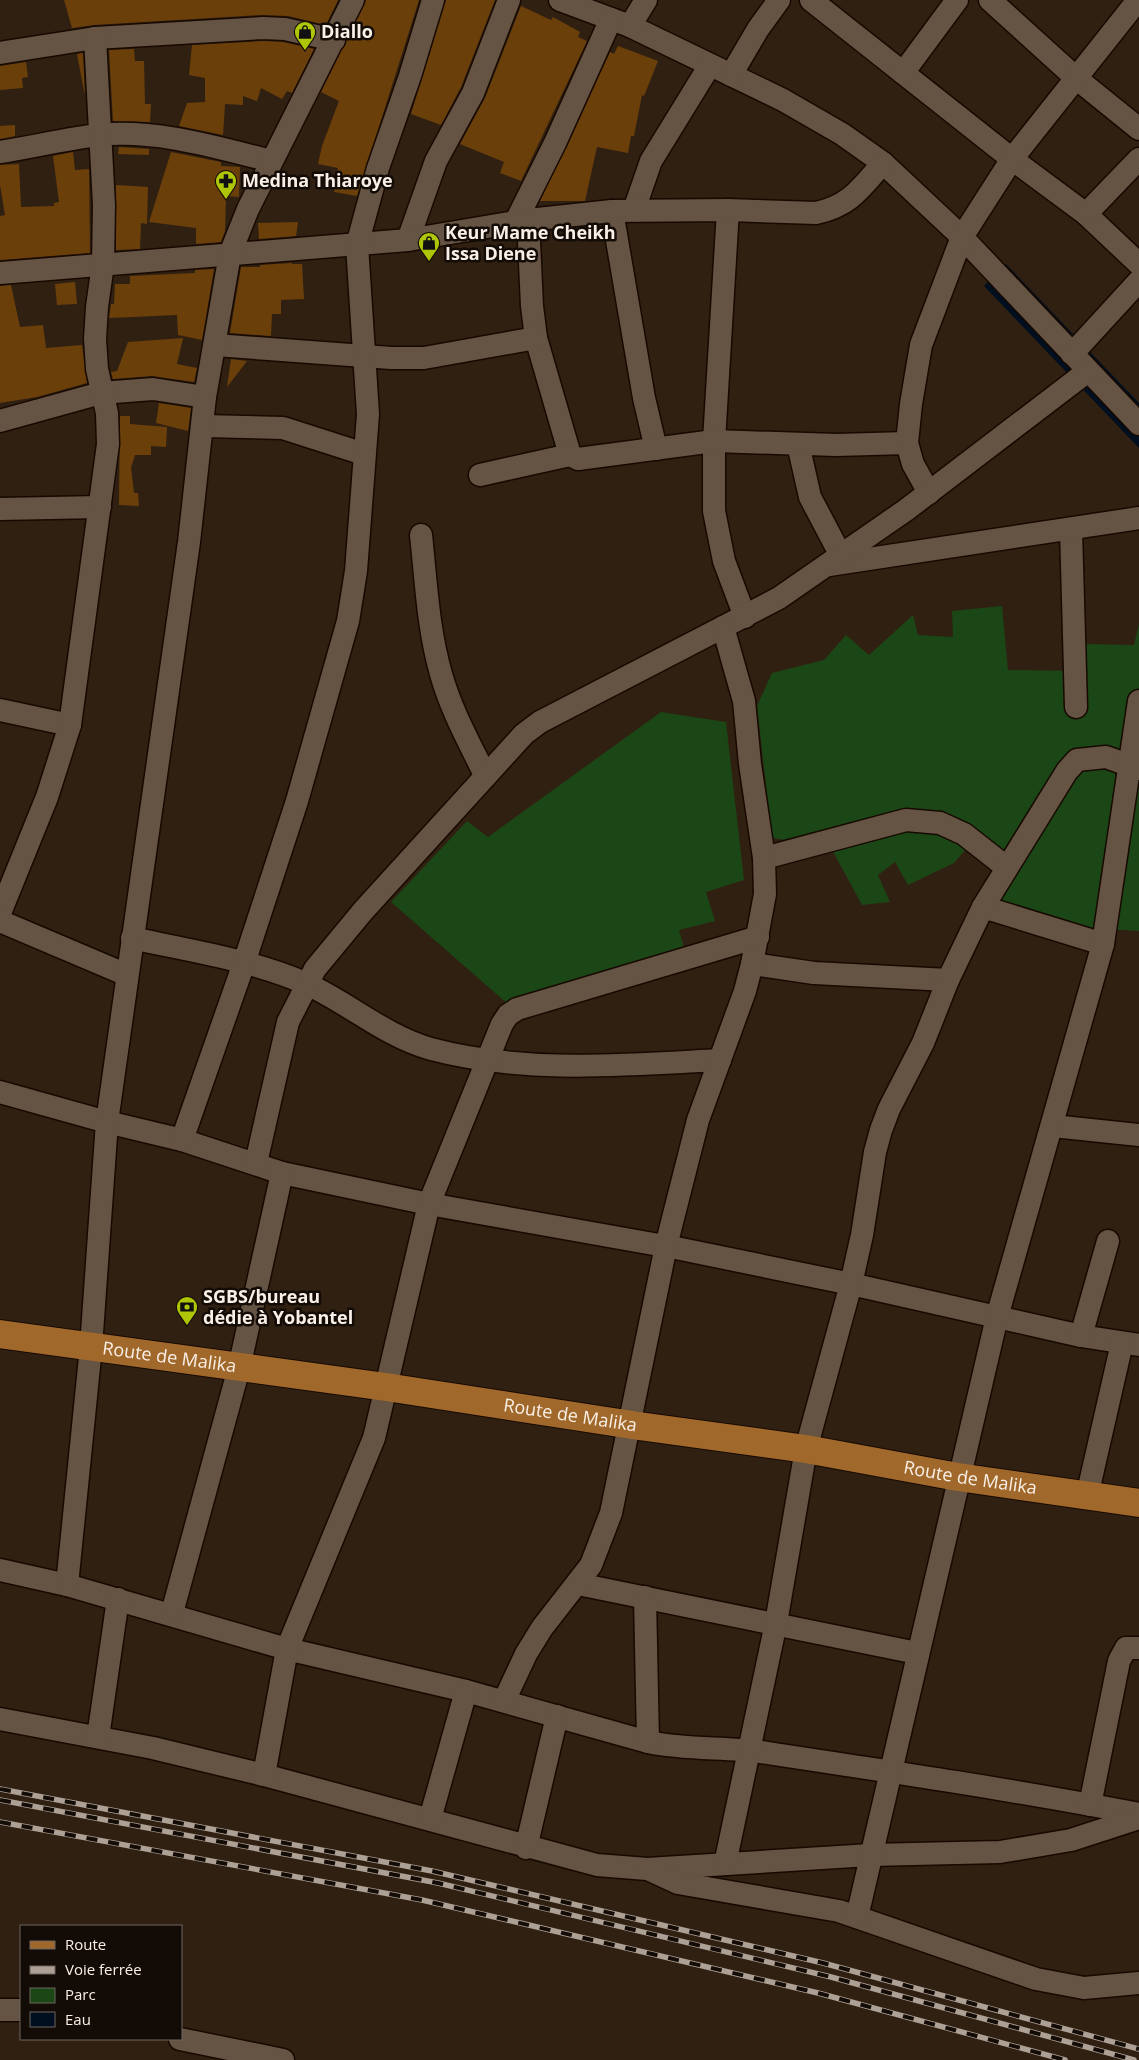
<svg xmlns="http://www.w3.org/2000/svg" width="1139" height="2060" font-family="'Open Sans',sans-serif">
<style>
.green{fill:#1b4615}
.water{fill:#000f1f}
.building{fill:#6b3f0a}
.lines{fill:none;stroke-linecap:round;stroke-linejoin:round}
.minor-casing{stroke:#170900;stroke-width:25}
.major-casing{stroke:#170900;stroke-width:30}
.minor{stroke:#655343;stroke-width:22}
.major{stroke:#a0692b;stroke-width:28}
.rail-casing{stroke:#ada095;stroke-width:5.5}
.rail{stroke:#120b06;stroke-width:4;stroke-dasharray:11;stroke-linecap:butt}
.labels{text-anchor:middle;stroke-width:5;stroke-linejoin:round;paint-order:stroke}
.poi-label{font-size:18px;font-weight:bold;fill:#faefe6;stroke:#120b06;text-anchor:start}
.street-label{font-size:18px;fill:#faefe6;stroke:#120b06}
</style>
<rect width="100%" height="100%" fill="#302012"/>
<g class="green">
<path d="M1002,606L1008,670L1078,671L1085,644L1134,645L1139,624V931L1091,928L985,899L1008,855L978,835L954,863L908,885L895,862L878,875L890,902L862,905L830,846L772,838L757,706L772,673L824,660L846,635L869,655L913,615L918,635L953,637L952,611Z"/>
<path d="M661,712L726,722L744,880L706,892L715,921L679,930L684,948L509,1005L391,902L467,821L488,837Z"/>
</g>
<path class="water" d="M1006,264L1139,403V448L984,286Z"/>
<g class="building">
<path d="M64,0H338L326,25L288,16L262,15L94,25L72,28Z"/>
<path d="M366,0H419L357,196L334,192L338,168L318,164L322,146L339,101L321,92Z"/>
<path d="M446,0H495L461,87L441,125L411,114Z"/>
<path d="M521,6L551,20L553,17L580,32L578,37L587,41L521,181L500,173L504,162L460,144L485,98Z"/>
<path d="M263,41L283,42L314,49L292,93L287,91L282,99L261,88L257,101L243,96V105L225,104L223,135L179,126L187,103L205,102V78L189,75L192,45Z"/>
<path d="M618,46L658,61L644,96L642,95L634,136H631L628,153L597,147L585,201H540L610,52L614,54Z"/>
<path d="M134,49L135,61H144L145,104H151L150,122L113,121L109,50Z"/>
<path d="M83,53L85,96L77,54Z"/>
<path d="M26,62L28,77L22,78L23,88L0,90V66Z"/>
<path d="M15,125V136L0,139V126Z"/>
<path d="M119,147L149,149V155L118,154Z"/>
<path d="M73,152L75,170L89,169L90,253L0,260V216L5,215L0,185V165L19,164L21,207L54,206V203L59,202L53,156Z"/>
<path d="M171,152L221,162V166L240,167L239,197L226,196L225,231L221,242L196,244V228L149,222Z"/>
<path d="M116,185L148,187L147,224L141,223L140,249L116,250Z"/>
<path d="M298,222L296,236L259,239L258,223Z"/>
<path d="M292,263V264H302L304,299L281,300V314H272L271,336L230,333L241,267H260V265Z"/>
<path d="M214,269L202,340L178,335L177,315L109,318L111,304H114L115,284H130V276L195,273V270Z"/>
<path d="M75,282L77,304L57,305L55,284Z"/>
<path d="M11,285L20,327L43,325L46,348L82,345L87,383L37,397L0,403V286Z"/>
<path d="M183,338L177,364L197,368L194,382L152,376L113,379L111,372L117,371L128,342Z"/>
<path d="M231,359L247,361L227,387Z"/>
<path d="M159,403L191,408L188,431L156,423Z"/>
<path d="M120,416H130V424L167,427L166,447L151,446V455H135L131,468L134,493H138L139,506L119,505Z"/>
</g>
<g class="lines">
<g class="minor-casing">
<g id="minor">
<path d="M560,0L630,26L783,100L842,134L883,163L962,237L1139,424"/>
<path d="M811,0L1012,159L1086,214L1139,264"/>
<path d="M990,0L1076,78L1139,129"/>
<path d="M630,26L646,0"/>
<path d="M0,53L95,38L263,28L285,29L334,40"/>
<path d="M903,73L957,0"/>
<path d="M731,75L758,29L779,0"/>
<path d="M0,152C33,147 65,139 98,135C156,129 215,147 271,161"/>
<path d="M634,210L651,161L710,65"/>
<path d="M728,210L714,441V511L724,561L745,617"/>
<path d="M612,211L644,398L656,449"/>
<path d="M1086,214L1139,159"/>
<path d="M528,220L532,306L536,338L570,455"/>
<path d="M515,223L555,143L611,19"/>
<path d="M408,240L436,161L473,93L509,0"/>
<path d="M0,273L408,240L528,220L612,211L728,210L816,213C850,206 861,188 883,163"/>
<path d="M215,345L391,358H424L536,338"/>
<path d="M1072,354L1139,281"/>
<path d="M0,421L101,393L153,389L205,397"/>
<path d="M203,426L283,428L364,454"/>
<path d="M798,444L810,497L840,554"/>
<path d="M480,475L570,455L578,459L714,441L836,445L907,443"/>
<path d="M929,493L913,464L907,443L911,404L921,345L962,237L1012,159L1138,0"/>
<path d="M0,509L100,507"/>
<path d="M1071,529L1076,707"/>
<path d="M421,535C426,581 428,629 441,674C451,710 469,742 485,775"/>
<path d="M829,565L1139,518"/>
<path d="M0,710L70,725"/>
<path d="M764,858L906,820L940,823L964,834L1006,867"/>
<path d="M983,907L1103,944"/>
<path d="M0,913L47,797L70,725L108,444L107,413L97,369L95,339L97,307L103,264L104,205L95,38"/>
<path d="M0,921L127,975"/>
<path d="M132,938C190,951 253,960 307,984C350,1004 385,1036 431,1049C526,1074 624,1065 720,1060"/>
<path d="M752,964L814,973L948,980"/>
<path d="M0,1092L107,1122L182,1140L282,1173L429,1204L676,1248L851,1284L1081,1336L1139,1345"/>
<path d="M1053,1126L1139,1135"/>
<path d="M182,1140L244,963L297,801L348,621L356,571L368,414L357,245L378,168L410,76L433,0"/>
<path d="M256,1163L288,1022L315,969L363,911L524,734L540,722L779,598L906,510L1088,371"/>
<path d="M1081,1336L1108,1241"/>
<path d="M1087,1496L1122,1343"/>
<path d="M0,1570L67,1585L287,1649L466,1691L648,1742C686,1750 724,1747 761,1752C887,1771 1014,1790 1139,1814"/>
<path d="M578,1584L917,1653"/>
<path d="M67,1585L91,1347L107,1122L189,542L205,397L230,254L248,209L353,0"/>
<path d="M645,1597L648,1742"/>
<path d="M172,1613L239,1368L282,1173"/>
<path d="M504,1701L526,1654L542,1628L591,1565L611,1513L666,1246L698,1120L745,991L752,964L765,894L764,858L750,764L744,701L723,627"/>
<path d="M0,1719L153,1748L264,1775L597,1865L647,1869L870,1855L1000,1852L1071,1840L1139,1818"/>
<path d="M98,1737L118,1599"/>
<path d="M264,1775L287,1649L374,1438L429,1204L502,1024L508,1015L517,1009L758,937"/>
<path d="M1090,1805L1119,1661L1126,1648H1139"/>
<path d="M430,1819L466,1691"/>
<path d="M526,1848L557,1716"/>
<path d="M725,1864L776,1623L806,1449L851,1284L862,1235L875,1152L881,1130L889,1109L923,1043L948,980L983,907L1067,771L1077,760L1106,757L1139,769"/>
<path d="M650,1870L678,1883L839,1911L1036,1979L1084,1988L1139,1983"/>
<path d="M857,1917L997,1317L1103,944L1139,701"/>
<path d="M0,2010H21"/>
<path d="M180,2039L283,2060"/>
</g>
</g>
<g class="major-casing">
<g id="major">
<path id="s1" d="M0,1334L386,1387L639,1426L806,1449L958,1477L1139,1503"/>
</g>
</g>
<use href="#minor" class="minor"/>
<use href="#major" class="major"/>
<g class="rail-casing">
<g id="rail">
<path d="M0,1789L432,1871L823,1963L1139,2049"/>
<path d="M0,1800L438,1883L831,1977L1134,2060"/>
<path d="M0,1822L422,1900L818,1993L1065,2060"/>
</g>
</g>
<use href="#rail" class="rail"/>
</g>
<defs>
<g id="shop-pin" transform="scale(1.125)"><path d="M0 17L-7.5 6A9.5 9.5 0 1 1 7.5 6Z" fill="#afc507" stroke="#120b06"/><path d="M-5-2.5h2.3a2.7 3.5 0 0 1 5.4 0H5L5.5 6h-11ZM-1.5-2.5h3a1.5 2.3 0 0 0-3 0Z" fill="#111"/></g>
<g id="pharmacy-pin" transform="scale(1.125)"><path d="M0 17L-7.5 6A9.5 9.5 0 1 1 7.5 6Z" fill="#afc507" stroke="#120b06"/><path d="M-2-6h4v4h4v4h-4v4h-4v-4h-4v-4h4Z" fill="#111"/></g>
<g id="bank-pin" transform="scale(1.125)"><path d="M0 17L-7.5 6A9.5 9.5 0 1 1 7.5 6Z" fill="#afc507" stroke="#120b06"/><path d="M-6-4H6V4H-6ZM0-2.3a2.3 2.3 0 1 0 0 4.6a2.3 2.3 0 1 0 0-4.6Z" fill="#111"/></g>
</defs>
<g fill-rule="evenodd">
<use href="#shop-pin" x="305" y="32"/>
<use href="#pharmacy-pin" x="226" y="181"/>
<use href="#shop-pin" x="429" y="243"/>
<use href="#bank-pin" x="187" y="1307"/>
</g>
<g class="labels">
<g class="poi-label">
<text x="321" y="38">Diallo</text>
<text x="242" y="187">Medina Thiaroye</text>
<text x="445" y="239">Keur Mame Cheikh<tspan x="445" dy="21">Issa Diene</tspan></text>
<text x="203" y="1303">SGBS/bureau<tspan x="203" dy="21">dédie à Yobantel</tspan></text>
</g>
<g class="street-label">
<text dy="6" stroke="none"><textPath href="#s1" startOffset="171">Route de Malika</textPath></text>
<text dy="6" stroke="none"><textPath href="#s1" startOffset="576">Route de Malika</textPath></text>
<text dy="6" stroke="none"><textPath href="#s1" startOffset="981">Route de Malika</textPath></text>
</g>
</g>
<rect x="20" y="1925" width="162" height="115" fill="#120b06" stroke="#6f6660"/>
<rect x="30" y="1941" width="25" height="8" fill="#a0692b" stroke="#6f6660"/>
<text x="65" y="1950" font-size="15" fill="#faefe6">Route</text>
<rect x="30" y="1966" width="25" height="8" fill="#ada095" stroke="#6f6660"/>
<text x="65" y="1975" font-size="15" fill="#faefe6">Voie ferrée</text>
<rect x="30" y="1988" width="25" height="15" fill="#1b4615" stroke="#6f6660"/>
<text x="65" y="2000" font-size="15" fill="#faefe6">Parc</text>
<rect x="30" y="2012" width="25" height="15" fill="#000f1f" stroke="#6f6660"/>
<text x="65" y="2025" font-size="15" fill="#faefe6">Eau</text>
</svg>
